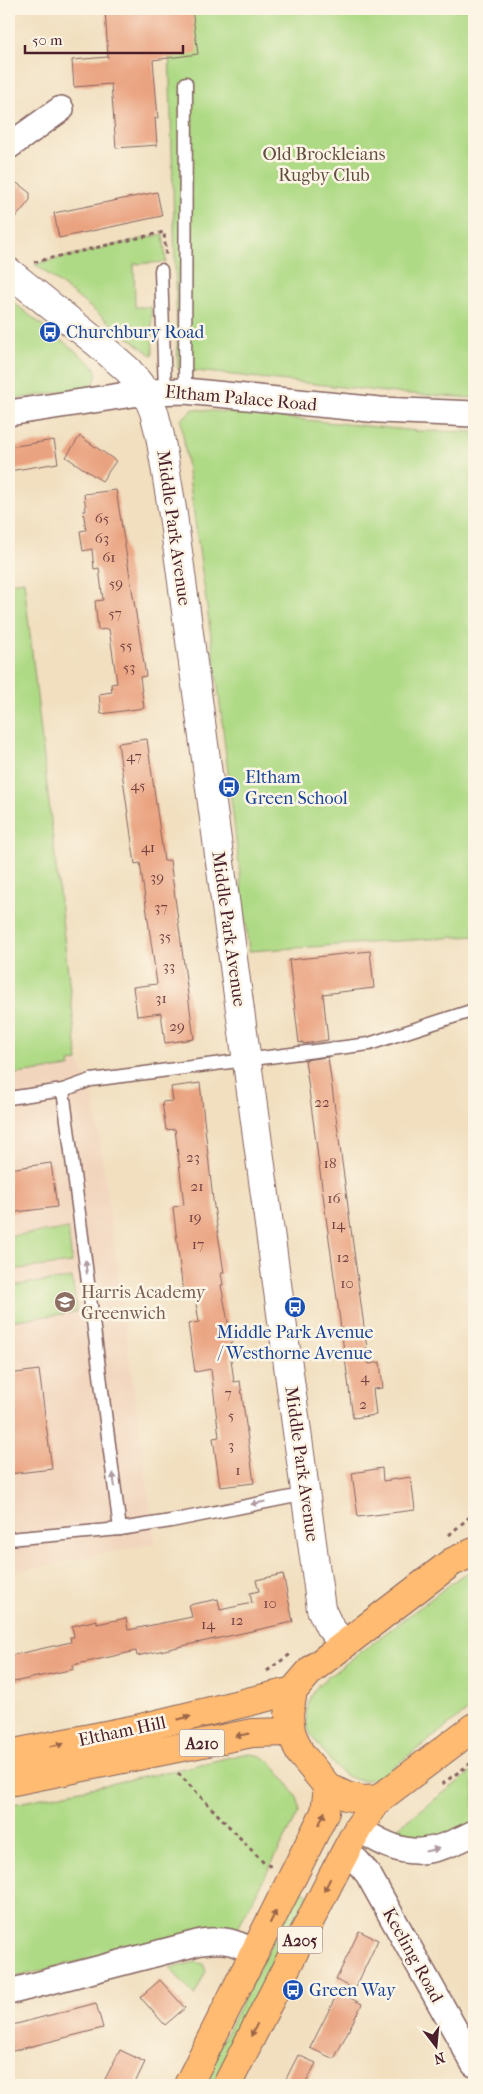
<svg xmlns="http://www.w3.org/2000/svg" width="483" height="2094" font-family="'IM FELL French Canon',serif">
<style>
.built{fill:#f2d5bd}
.green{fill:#afda85;stroke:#7c7c58}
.building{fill:#eaa380}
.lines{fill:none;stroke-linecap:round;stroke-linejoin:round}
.service-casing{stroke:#84625f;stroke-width:15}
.minor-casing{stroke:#84625f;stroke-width:28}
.tertiary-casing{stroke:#84625f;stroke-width:30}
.primary-casing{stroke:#84625f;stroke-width:30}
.trunk-casing{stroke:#84625f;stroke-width:30}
.path{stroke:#84625f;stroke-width:3;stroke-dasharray:4 4;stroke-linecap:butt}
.service{stroke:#fff;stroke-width:12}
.minor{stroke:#fff;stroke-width:25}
.tertiary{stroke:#fff;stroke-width:28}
.primary{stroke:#ffbb71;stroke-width:28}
.trunk{stroke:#ffbb71;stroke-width:28}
.oneway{fill:#ae9aa0}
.oneway2{fill:#9b654a}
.labels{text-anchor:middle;stroke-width:5;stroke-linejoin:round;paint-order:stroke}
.number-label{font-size:15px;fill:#724040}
.shield{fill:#fcf5e5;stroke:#7f5f63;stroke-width:1}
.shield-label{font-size:16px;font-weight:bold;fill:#4a1f2b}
.park-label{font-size:18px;fill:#634e42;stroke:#fcf5e5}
.transit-label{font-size:18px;fill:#164399;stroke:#fcf5e5;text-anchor:start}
.street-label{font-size:18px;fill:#4a1f2b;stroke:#fcf5e5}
.education-label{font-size:18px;fill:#785e54;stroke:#fcf5e5;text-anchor:start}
</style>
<rect width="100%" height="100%" fill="#fcf5e5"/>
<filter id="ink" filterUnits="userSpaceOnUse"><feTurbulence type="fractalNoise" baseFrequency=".02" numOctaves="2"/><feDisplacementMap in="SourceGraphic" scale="10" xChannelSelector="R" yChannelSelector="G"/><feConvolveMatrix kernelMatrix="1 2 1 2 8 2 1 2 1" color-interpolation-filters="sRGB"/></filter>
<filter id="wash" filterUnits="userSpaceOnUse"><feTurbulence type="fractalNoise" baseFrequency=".0096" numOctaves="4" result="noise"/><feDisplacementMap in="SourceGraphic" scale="20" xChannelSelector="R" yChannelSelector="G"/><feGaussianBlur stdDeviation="1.12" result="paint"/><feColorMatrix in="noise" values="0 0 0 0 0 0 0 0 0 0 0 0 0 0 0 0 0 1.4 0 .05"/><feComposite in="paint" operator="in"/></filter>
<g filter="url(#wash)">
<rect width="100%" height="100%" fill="#f1dfbf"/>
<path class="built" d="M78,1061L94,1099L155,1543L9,1573V1072Z"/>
<g class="green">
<path d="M168,9H474V398L396,393L178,369Z"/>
<path d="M163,234L166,262L134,264L135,307H151L153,354L151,355L35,264Z"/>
<path d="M9,299L93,365C100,375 96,382 87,388L9,400Z"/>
<path d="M193,409L418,431L474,432V936L249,951L218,687L181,420Z"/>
<path d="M24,581L78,1061L69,1062L70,1067L9,1075V583Z"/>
<path d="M68,1229L72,1263L9,1270V1236Z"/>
<path d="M72,1278L77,1312L9,1321V1286Z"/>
<path d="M474,1570V1706L383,1775C352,1790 337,1771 320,1747C314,1739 306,1730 306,1720C306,1706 311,1695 319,1684L461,1576Z"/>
<path d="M243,1754C250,1754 257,1754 263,1757C273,1762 293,1790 298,1800C299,1804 299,1808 299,1812L235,1933L173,1937L9,1979V1805L176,1770Z"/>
<path d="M474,1770V1825L428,1843L385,1837Z"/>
<path d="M299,1889L309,1894L214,2085H200Z"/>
<path d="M196,1962L203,1964L206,1971L194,1996L170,1968Z"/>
</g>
<g id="blocks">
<g class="building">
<path d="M105,9H192L198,54L153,60L158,118H155L157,145L116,148L111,84L74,87L72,60L108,57Z"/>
<path d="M9,177L30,193V200L9,226Z"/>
<path d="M157,192L162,216L59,238L54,213Z"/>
<path d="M80,436L116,461L102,481L66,457Z"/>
<path d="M54,440L58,463L9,471V447Z"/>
<path d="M116,490L146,676L140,677L144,708L101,714L99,694L112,692L111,684L117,683L109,629L98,630L95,601L103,600L99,568L94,569L92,549L83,551L80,531L86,530L83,511H86L84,494Z"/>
<path d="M147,739L164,861L170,860L194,1039L165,1043L161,1013L137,1016L133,987L157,984L140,863L135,864L118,743Z"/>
<path d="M370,951L374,988L323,994L328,1040L303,1044V1042L299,1043L289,960Z"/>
<path d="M328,1057L369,1364L380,1362L383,1388L373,1389L376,1415L353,1418L305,1060Z"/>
<path d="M200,1083L213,1200L224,1273H221L223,1285H221L232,1343L229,1344L234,1382L240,1381L254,1483L220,1487L213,1438L219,1437L211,1369L195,1372L188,1324L199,1322L194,1290L183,1292L173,1207L184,1205L175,1129L166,1130L162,1102L173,1101L171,1087Z"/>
<path d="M51,1163L57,1207L9,1213V1169Z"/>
<path d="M39,1370L52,1469L9,1474V1374Z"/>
<path d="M382,1468L383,1481L411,1477L415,1510L358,1517L352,1473Z"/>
<path d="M283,1574L293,1622L137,1656L136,1651L105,1658L73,1665L74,1669L9,1683V1656L71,1642L70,1637H74L72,1626L97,1620V1624L126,1618L128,1630L192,1617L189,1605L218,1599L220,1610L252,1603L250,1593L259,1591L256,1580Z"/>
<path d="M359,1931L378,1940L355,1989L336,1980Z"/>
<path d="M160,1980L185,2008L165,2025L140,1997Z"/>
<path d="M338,1992L362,2004L334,2059L310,2048Z"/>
<path d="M96,2003L103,2028L9,2052V2026Z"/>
<path d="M120,2050L145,2062L134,2085H102Z"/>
<path d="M298,2055L316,2063L305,2085H283Z"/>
</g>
</g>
</g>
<g filter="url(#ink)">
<use href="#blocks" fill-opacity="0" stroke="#84625f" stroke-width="1"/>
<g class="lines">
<g class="service-casing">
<g id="service">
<path d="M161,270L165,391"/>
<path d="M185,391L186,83"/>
<path d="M63,1090L120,1529"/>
<path d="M9,1098L63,1090L91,1080L369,1044L474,1010"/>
<path d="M9,1539L120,1529L171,1521L306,1494"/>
</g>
</g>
<g class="minor-casing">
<g id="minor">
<path d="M9,146L61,109"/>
<path d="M9,413L146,392L185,391L380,410L474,414"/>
<path d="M358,1828C404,1859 426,1857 474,1833"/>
<path d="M344,1853L357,1861L368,1874L474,2064"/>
<path d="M9,1992L201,1942C227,1939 232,1941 255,1952"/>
</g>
</g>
<g class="tertiary-casing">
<path id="tertiary" d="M9,272L96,342L128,370L146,392L154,412L160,436L173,515L321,1609L329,1626L343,1644"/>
</g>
<g class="primary-casing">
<g id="primary">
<path d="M9,1754L136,1729L293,1691"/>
<path d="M9,1782L252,1733L291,1732"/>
</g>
</g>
<g class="trunk-casing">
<g id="trunk">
<path d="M474,1552L452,1562L311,1670L293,1691L289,1715L291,1732L300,1753L328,1787L346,1796L363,1800L379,1799L474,1727"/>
<path d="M188,2085L325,1812L328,1787"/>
<path d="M227,2085L333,1875L358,1828L379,1799"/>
</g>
</g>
<g class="path">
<path d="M34,262L164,232L166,255"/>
<path d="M449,1535L474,1513"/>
<path d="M267,1671L292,1653"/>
<path d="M178,1773L264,1863L272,1867"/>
<path d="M442,1784L474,1761"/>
</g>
<use href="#service" class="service"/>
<use href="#minor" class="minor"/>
<use href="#tertiary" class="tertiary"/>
<use href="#primary" class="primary"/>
<use href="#trunk" class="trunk"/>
</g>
<defs><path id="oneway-solid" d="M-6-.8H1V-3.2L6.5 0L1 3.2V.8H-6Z" transform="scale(1.25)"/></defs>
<g class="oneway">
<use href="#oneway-solid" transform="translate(86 1267) rotate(-97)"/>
<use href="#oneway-solid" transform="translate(114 1480) rotate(-97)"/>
<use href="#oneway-solid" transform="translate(258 1503) rotate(169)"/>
<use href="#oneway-solid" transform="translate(432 1850) rotate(-12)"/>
</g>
<g class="oneway2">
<use href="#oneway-solid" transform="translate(184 1718) rotate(-13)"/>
<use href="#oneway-solid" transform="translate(242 1735) rotate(169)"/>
<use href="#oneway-solid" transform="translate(57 1745) rotate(-11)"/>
<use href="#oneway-solid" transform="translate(322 1818) rotate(-66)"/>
<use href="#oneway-solid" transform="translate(327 1885) rotate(117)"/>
<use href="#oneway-solid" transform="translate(273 1917) rotate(-64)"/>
<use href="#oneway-solid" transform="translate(254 2030) rotate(117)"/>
</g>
</g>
<defs>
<g id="bus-disc" transform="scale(1.125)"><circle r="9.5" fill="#1a4fb4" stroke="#fcf5e5"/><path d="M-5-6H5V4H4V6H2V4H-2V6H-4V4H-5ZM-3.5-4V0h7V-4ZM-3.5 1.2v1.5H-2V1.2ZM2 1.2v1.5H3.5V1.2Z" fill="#fff"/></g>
<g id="school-disc" transform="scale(1.125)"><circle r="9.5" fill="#8d6e63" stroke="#fcf5e5"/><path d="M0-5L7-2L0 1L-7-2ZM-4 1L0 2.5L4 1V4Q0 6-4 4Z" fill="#fff"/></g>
</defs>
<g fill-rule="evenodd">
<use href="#bus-disc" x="50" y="332"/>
<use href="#bus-disc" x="229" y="787"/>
<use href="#school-disc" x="65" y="1302"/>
<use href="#bus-disc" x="295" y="1307"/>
<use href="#bus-disc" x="293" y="1990"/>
</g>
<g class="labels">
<g class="number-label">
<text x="102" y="523">65</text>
<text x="102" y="543">63</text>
<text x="109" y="562">61</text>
<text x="116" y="588">59</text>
<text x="115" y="618">57</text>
<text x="126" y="650">55</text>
<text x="129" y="672">53</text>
<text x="134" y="761">47</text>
<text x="138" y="790">45</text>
<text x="148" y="852">41</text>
<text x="157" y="882">39</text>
<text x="161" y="912">37</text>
<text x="165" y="941">35</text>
<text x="169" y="971">33</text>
<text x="161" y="1003">31</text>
<text x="177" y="1031">29</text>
<text x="322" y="1107">22</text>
<text x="193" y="1162">23</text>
<text x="330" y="1168">18</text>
<text x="197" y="1191">21</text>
<text x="334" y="1203">16</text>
<text x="195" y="1222">19</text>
<text x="338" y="1229">14</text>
<text x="198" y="1249">17</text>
<text x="343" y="1262">12</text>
<text x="347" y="1288">10</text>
<text x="365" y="1382">4</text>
<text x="228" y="1398">7</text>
<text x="363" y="1409">2</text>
<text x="231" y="1420">5</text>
<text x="231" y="1450">3</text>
<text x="238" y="1475">1</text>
<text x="270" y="1608">10</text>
<text x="237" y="1625">12</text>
<text x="208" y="1629">14</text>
</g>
<g class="shield">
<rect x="179.5" y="1729.5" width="45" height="27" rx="4"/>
<rect x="277.5" y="1926.5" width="45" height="27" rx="4"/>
</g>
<g class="shield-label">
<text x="202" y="1749">A210</text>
<text x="300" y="1946">A205</text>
</g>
<g class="park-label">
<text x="324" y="160">Old Brockleians<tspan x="324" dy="21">Rugby Club</tspan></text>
</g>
<g class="transit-label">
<text x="66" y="338">Churchbury Road</text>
<text x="245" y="783">Eltham<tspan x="245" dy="21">Green School</tspan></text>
<text x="295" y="1338" text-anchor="middle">Middle Park Avenue<tspan x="295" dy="21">/ Westhorne Avenue</tspan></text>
<text x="309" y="1996">Green Way</text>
</g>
<g class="street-label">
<text transform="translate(241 398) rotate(5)" y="6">Eltham Palace Road</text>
<text transform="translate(174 528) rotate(82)" y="6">Middle Park Avenue</text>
<text transform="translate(229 929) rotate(82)" y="6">Middle Park Avenue</text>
<text transform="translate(302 1464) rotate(82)" y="6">Middle Park Avenue</text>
<text transform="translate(122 1731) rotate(-12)" y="6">Eltham Hill</text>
<text transform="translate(413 1955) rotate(61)" y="6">Keeling Road</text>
</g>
<g class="education-label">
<text x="81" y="1298">Harris Academy<tspan x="81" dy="21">Greenwich</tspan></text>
</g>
</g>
<rect width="483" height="2094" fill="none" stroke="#fcf5e5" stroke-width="30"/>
<g transform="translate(436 2046) rotate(164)" stroke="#fcf5e5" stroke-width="4" paint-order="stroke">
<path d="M0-4L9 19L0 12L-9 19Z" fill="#4a1f2b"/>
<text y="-8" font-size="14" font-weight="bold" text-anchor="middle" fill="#4a1f2b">N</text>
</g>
<path d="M25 45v8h158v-8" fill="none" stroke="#4a1f2b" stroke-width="2.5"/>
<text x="32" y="45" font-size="15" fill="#4a1f2b" stroke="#fcf5e5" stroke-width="4" paint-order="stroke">50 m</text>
</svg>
